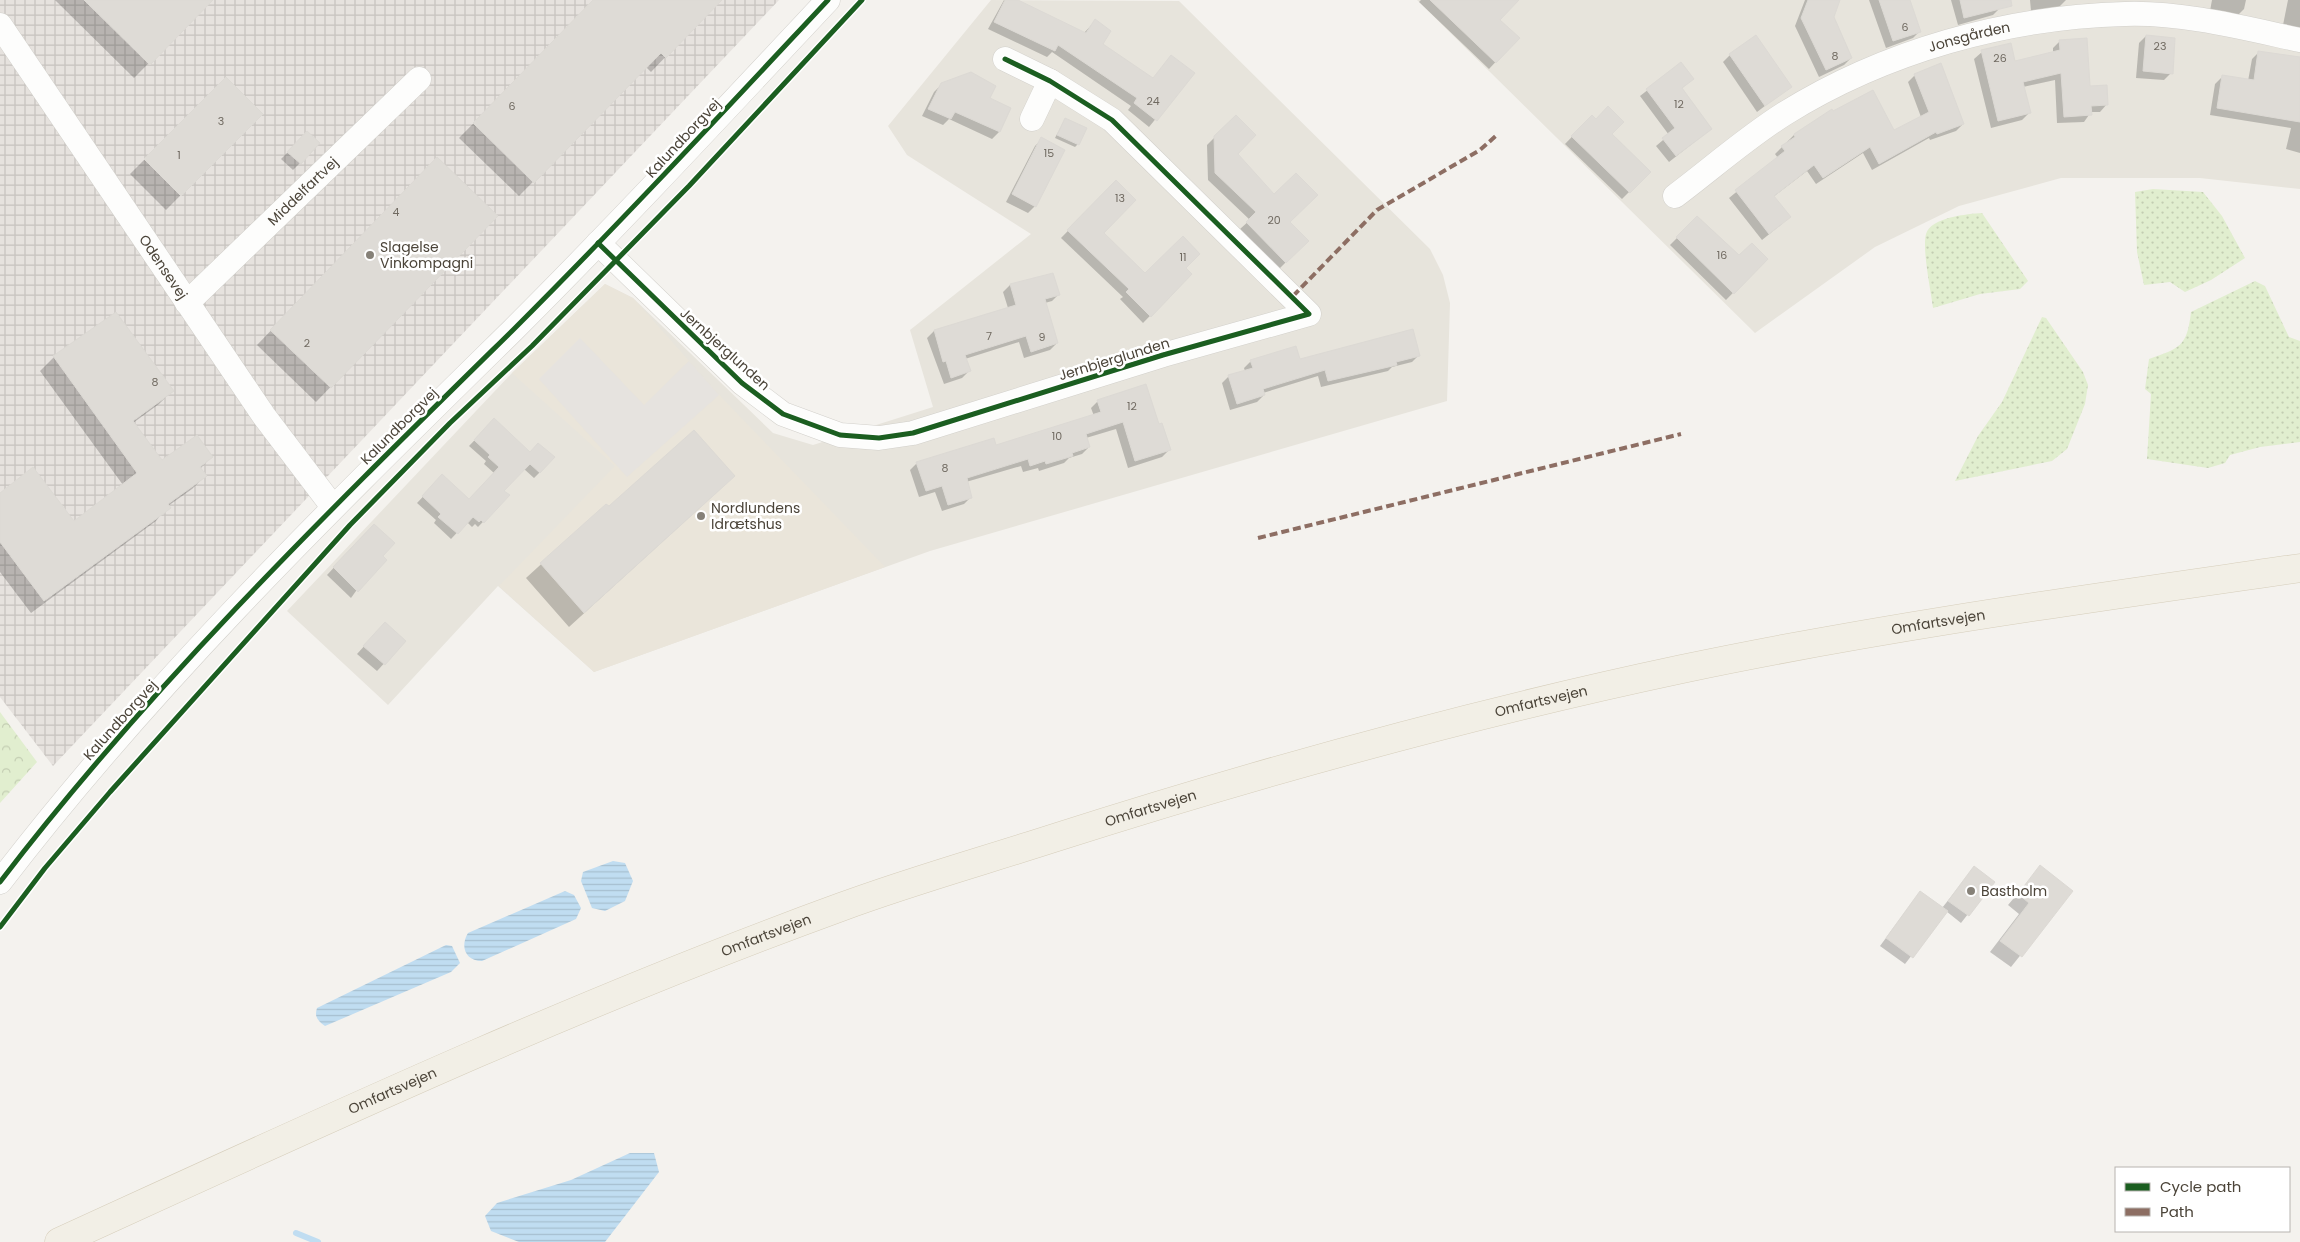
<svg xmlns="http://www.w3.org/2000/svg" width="2300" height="1242" font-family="Poppins,sans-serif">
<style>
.residential{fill:#e7e4dc}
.industrial{fill:url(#industrial-grid)}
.education{fill:#eae5da}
.grass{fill:url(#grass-dots)}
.forest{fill:url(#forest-crowns)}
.parking{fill:#e6e3df}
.water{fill:url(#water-rules)}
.shadow{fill:#0003}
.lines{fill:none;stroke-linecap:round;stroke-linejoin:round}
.stream{stroke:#c0ddf1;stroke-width:6}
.building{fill:#dedbd6;stroke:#dcd9d4}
.minor-casing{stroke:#d2d0cb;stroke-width:25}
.major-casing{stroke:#d6cebb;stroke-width:29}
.minor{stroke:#fdfdfc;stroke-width:24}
.major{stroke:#f2efe6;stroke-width:28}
.quiet{stroke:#8d6e63;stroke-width:4;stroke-dasharray:8 4;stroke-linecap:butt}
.cycleway-casing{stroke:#fff;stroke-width:8}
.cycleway{stroke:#1b5e20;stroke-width:5}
.poi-dot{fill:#868178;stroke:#fff;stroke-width:2}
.labels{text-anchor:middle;stroke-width:5;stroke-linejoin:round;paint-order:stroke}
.number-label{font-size:11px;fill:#706a61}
.street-label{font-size:14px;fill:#4b4439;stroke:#fff}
.poi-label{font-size:14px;fill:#4b4439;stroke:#fff;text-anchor:start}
</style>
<defs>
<pattern id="industrial-grid" width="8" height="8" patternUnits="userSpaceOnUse" patternTransform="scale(1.25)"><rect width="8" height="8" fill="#e6e2de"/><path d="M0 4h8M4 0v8" fill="none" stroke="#c7c3bf"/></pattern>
<pattern id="grass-dots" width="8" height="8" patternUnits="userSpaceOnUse" patternTransform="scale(1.25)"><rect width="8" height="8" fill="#e1eecf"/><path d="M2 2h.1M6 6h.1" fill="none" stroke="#c3cdb2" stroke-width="1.8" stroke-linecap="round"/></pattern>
<pattern id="forest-crowns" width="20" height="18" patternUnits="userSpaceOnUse" patternTransform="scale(1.25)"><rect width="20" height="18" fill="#e1eecf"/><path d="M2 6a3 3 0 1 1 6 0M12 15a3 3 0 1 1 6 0" fill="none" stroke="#c3cdb2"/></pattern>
<pattern id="water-rules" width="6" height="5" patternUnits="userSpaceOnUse" patternTransform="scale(1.25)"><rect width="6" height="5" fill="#c0ddf1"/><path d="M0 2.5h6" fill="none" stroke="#a6bfcf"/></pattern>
</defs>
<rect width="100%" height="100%" fill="#f4f2ee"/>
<g class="residential">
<path d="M991,0L1179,1L1430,249L1443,275L1450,303L1447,401L930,551L594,672L498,586L388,705L287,611L512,373L605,284L633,298L773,433L813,445L933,407L910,330L1031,234L907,155L888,126Z"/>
<path d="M1417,0H2300V189L2200,178H2061L1959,206L1875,247L1755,333Z"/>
</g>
<path class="industrial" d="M0,0H779L53,766L0,697Z"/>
<path class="education" d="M605,284L633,298L723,399L885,567L594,672L499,586L615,466L512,373Z"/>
<g class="grass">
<path d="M2153,189L2203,192L2222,216L2245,258L2211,280L2185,292L2170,282L2144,285L2137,252L2135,192Z"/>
<path d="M1982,213L2028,281L2020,289L1980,294L1933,308C1931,291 1922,250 1926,234C1931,217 1968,214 1982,213Z"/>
<path d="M2255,281L2265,286L2289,337L2300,341V442L2260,447L2230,455L2225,463L2208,468L2147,459L2151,394L2145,389L2149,359C2180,348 2187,347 2191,312Z"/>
<path d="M2042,317L2046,318L2083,372L2088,385L2085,404L2067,449L2052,461L1955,481L1978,436L2002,402Z"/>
</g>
<path class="forest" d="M0,712L37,762L0,803Z"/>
<path class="parking" d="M580,338L644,405L689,361L719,395L627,477L539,379Z"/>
<g class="water">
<path d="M613,861L625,863L633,881L625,901L605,911L592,908L581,881L583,872Z"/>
<path d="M565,891L574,895L581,908L576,919L482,961C465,961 460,946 468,933Z"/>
<path d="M446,945L452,946L460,963L451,972L325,1026C318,1021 314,1017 317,1008Z"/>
<path d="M630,1153H654L659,1172L605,1242H519L491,1231L485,1216L497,1203L571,1180Z"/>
</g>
<g class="shadow">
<path d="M55,0H211L134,78Z"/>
<path d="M605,0H720L651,72L646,67L519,196L459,138L580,15Z"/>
<path d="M1004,0H1015L1084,33L1095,21L1101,44L1152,79L1193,73L1149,127L1128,110L1131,106L1052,52L1047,57L988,29Z"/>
<path d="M1421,0H1517L1499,20L1518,38L1489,69L1419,2Z"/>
<path d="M1805,0H1839L1832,17L1851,58L1844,65L1819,77L1795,26Z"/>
<path d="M1869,0H1909L1920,31L1913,38L1886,48Z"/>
<path d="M1951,0H1998L2000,8L1993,15L1958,25Z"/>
<path d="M2030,0H2066L2059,7L2031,11Z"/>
<path d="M2212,0H2246L2244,9L2237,16L2210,11Z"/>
<path d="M2288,0H2300V29L2283,25Z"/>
<path d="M2146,36L2171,73L2164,80L2136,78L2139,43Z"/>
<path d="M2060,41L2089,87L2107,104L2100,112H2091L2084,122L2057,123L2055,80L2023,87L2029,113L2022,120L1991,128L1974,59L1982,52L2014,63L2053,53V48Z"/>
<path d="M2259,52L2300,60V153L2286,149L2291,128L2210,115L2215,84L2222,77L2248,81L2252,59Z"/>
<path d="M1730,55L1790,87L1757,112L1723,62Z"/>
<path d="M1681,64L1692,79L1681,89L1711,129L1669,162L1656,146L1669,135L1640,96Z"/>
<path d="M1915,75L1963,124L1956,131L1930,140L1929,138L1872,170L1863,153L1816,184L1807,171L1773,197L1782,224L1762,240L1729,198L1778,158L1775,154L1794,135L1831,111L1894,132L1921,117L1908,82Z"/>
<path d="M226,78L261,114L166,210L130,174Z"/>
<path d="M942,84L988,99L1010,109L999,132L992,139L949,119L943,125L922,116L934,92Z"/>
<path d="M1236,116L1237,154L1288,223L1307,241L1279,269L1240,229L1250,220L1208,180L1207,145Z"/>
<path d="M1592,116L1649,172L1622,199L1565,144Z"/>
<path d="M1065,119L1078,144L1075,147L1055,138Z"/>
<path d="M307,133L319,144L293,170L281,159Z"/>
<path d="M1042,139L1035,206L1028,213L1006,202L1035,146Z"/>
<path d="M423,173L496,216L316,402L257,345Z"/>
<path d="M1116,182L1102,233L1145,275L1185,268L1191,274L1143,323L1120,299L1123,297L1061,238Z"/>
<path d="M1697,218L1739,257L1766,259L1726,300L1670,245Z"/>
<path d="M1052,275L1059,294L1052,301L1045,303L1057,343L1050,350L1024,358L1019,342L965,359L969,371L962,378L944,384L927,338L934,331L1008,308L1003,292L1010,285Z"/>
<path d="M116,313L172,391L159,404L133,423L161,462L211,457L200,469L205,476L192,489L168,506L156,521L31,613L0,572V494L74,523L123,485L40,371L54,357Z"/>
<path d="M1419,355L1412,362L1392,367L1388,371L1321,387L1318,376L1263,393L1264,395L1257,402L1230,410L1222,383L1229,376L1245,371L1244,368L1251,361Z"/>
<path d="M1098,401L1158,426L1169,450L1162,457L1128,468L1116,429L1086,438L1089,447L1082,454L1069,458L1064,463L1039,471L1038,468L1023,472L1021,466L966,482L971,497L964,504L942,511L935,492L919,497L910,470L917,463L995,447L1094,416L1091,408Z"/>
<path d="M494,420L540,472L534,478L524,469L503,491L508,496L478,527L475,524L472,527L467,522L451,539L434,523L436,520L417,503L437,482L469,500L494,473L484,464L486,461L469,446Z"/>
<path d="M719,490L569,627L526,578L606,505L609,508Z"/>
<path d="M367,532L381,556L351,598L327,575Z"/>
<path d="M378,631L404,642L377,671L357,654Z"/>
<path d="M2040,867L2072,891L2011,967L1990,952L2019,914L2008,905Z"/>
<path d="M1974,868L1993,882L1961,923L1946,911L1905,964L1880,946L1914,900L1942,908Z"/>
</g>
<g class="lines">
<path class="stream" d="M296,1233L318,1242"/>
</g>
<g class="building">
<path d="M84,0H213L150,65Z"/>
<path d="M593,0H722L666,58L661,53L534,183L473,123Z"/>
<path d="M1005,0H1018L1086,33L1095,19L1111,31L1103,44L1153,78L1171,55L1195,73L1157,121L1134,103L1137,98L1058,45L1055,51L994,22Z"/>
<path d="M1430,0H1519L1500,20L1520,38L1496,63Z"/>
<path d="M1808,0H1840L1834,17L1852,58L1826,70L1801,18Z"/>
<path d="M1879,0H1910L1921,32L1893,41Z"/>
<path d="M1960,0H2011L2012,6L1964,18Z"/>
<path d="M1756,35L1792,87L1765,106L1729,54Z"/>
<path d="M2146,35L2175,38L2173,74L2143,71Z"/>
<path d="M2087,38L2090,86L2107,85L2108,105L2091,106L2092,115L2064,117L2061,73L2023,82L2031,113L1998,121L1981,50L2011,43L2015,61L2060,50L2059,40Z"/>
<path d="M2258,51L2300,57V122L2217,108L2222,75L2254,80Z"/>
<path d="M1681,62L1694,79L1682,88L1712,129L1676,156L1662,138L1675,128L1646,89Z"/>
<path d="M1941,63L1964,124L1937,134L1936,132L1879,164L1870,147L1823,178L1814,165L1774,196L1791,217L1769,234L1735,190L1785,151L1781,146L1795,137L1794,134L1832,109L1833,111L1873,90L1894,130L1929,112L1914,74Z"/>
<path d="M971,72L996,86L990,98L1011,108L1000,132L955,112L951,119L928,109L941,83Z"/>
<path d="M226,77L263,114L181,196L144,159Z"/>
<path d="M1608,106L1624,122L1612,134L1651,172L1630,193L1571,136L1592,115L1596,119Z"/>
<path d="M1236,115L1256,135L1238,154L1274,194L1296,173L1318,195L1290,222L1309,241L1286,263L1246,222L1256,212L1215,173L1214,136Z"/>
<path d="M1065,118L1087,128L1079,145L1057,135Z"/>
<path d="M307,131L320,143L301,164L287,152Z"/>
<path d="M1041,137L1065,150L1036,207L1012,194Z"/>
<path d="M437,157L498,216L331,388L270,330Z"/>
<path d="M1116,180L1136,200L1104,233L1145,273L1183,236L1200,254L1186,268L1192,274L1151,317L1126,292L1129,289L1067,230Z"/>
<path d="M1697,216L1739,255L1752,243L1768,259L1734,294L1676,237Z"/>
<path d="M1053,273L1060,295L1045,299L1058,343L1031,352L1026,336L965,355L971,371L951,378L946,361L943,362L934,330L1016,305L1010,284Z"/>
<path d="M116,312L174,391L133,421L162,460L197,435L213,457L200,467L207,476L168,504L171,508L44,601L0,542V493L33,467L74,521L137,473L53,356Z"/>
<path d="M1413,329L1420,356L1396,362L1397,365L1328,381L1325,370L1263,389L1265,395L1237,404L1228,375L1253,368L1250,360L1296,346L1300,359Z"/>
<path d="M1146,384L1159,424L1162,423L1171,450L1135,461L1123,422L1086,434L1090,447L1072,453L1073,456L1046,464L1045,461L1030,466L1028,459L967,478L972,498L948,505L942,486L926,491L916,462L994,438L996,445L1101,412L1097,400Z"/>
<path d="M494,418L530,452L538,443L555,457L540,473L530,464L504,491L510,495L484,523L481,520L479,522L473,517L458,534L438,517L441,514L422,496L442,474L469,499L499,467L488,457L490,455L474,440Z"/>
<path d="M694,430L735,476L584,613L540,563L606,504L609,506Z"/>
<path d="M374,524L395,543L383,556L387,560L358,592L333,567Z"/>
<path d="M385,622L406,641L385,665L363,646Z"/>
<path d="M2040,865L2073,891L2022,957L2000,941L2029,903L2018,894Z"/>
<path d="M1974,866L1995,882L1969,916L1948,901Z"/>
<path d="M1920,891L1948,911L1913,958L1886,938Z"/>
</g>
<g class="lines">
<g class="minor-casing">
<g id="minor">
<path id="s1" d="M0,25L264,416L333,507"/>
<path d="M1032,119L1050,81"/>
<path id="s2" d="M1675,196C1711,169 1746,138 1784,114C1885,51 2007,17 2125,14C2182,12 2244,28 2300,40"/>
<path d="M598,243L742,383L783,414L840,435L879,438L913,433L1163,355L1309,314L1112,120L1050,81L1005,59"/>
<path id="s3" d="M187,303L419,79"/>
<path d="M0,882C153,682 334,506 513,330C621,222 724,111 828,0"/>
</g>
</g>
<g class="major-casing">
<g id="major">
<path id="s4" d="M59,1242C317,1124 574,1004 841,907C911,881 983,861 1054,838C1261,772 1470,714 1682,669C1886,626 2093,598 2300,568"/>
</g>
</g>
<use href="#minor" class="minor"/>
<use href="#major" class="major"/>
<g class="quiet">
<path d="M1293,296L1377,210L1480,150L1498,134"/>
<path d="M1258,538L1681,434"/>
</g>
<g class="cycleway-casing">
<g id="cycleway">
<path d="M598,243L742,383L783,414L840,435L879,438L913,433L1163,355L1309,314L1112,120L1050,81L1005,59"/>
<path d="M0,882C153,682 334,506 513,330C621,222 724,111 828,0"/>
<path d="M0,927L45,868L110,792L350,525L450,423L532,346L689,186L862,0"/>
</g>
</g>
<use href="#cycleway" class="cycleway"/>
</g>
<g class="poi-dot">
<circle cx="370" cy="255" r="5"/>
<circle cx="701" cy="516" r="5"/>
<circle cx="1971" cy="891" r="5"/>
</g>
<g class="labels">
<g class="number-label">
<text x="1905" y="31">6</text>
<text x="2160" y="50">23</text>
<text x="1835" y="60">8</text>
<text x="2000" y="62">26</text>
<text x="1153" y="105">24</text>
<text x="1679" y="108">12</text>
<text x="512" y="110">6</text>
<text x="221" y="125">3</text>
<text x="1049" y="157">15</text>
<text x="179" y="159">1</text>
<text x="1120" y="202">13</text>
<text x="396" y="216">4</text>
<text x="1274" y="224">20</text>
<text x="1722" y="259">16</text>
<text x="1183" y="261">11</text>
<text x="989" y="340">7</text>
<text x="1042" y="341">9</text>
<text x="307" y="347">2</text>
<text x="155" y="386">8</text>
<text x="1132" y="410">12</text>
<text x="1057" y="440">10</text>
<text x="945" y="472">8</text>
</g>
<g class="street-label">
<text dy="5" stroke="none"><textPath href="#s2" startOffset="338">Jonsgården</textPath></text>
<text transform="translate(683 138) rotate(-47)" y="5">Kalundborgvej</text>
<text dy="5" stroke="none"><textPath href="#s3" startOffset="161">Middelfartvej</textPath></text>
<text dy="5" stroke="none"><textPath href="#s1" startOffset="292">Odensevej</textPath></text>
<text transform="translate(725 349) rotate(42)" y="5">Jernbjerglunden</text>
<text transform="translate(1114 359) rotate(-17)" y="5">Jernbjerglunden</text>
<text transform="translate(399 426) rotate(-45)" y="5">Kalundborgvej</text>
<text dy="5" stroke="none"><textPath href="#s4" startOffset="1986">Omfartsvejen</textPath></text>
<text dy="5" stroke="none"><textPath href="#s4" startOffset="1581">Omfartsvejen</textPath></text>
<text transform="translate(120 720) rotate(-48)" y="5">Kalundborgvej</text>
<text dy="5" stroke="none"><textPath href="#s4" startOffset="1176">Omfartsvejen</textPath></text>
<text dy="5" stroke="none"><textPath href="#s4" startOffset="771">Omfartsvejen</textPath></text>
<text dy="5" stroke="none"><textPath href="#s4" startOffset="366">Omfartsvejen</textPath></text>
</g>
<g class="poi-label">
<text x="380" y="252">Slagelse<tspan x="380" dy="16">Vinkompagni</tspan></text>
<text x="711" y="513">Nordlundens<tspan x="711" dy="16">Idrætshus</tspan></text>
<text x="1981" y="896">Bastholm</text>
</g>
</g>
<rect x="2115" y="1167" width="175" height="65" fill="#ffffff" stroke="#b7b4b0"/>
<rect x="2125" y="1183" width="25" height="8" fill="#1b5e20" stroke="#b7b4b0"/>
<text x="2160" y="1192" font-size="15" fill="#4b4439">Cycle path</text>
<rect x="2125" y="1208" width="25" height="8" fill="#8d6e63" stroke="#b7b4b0"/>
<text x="2160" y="1217" font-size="15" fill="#4b4439">Path</text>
</svg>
